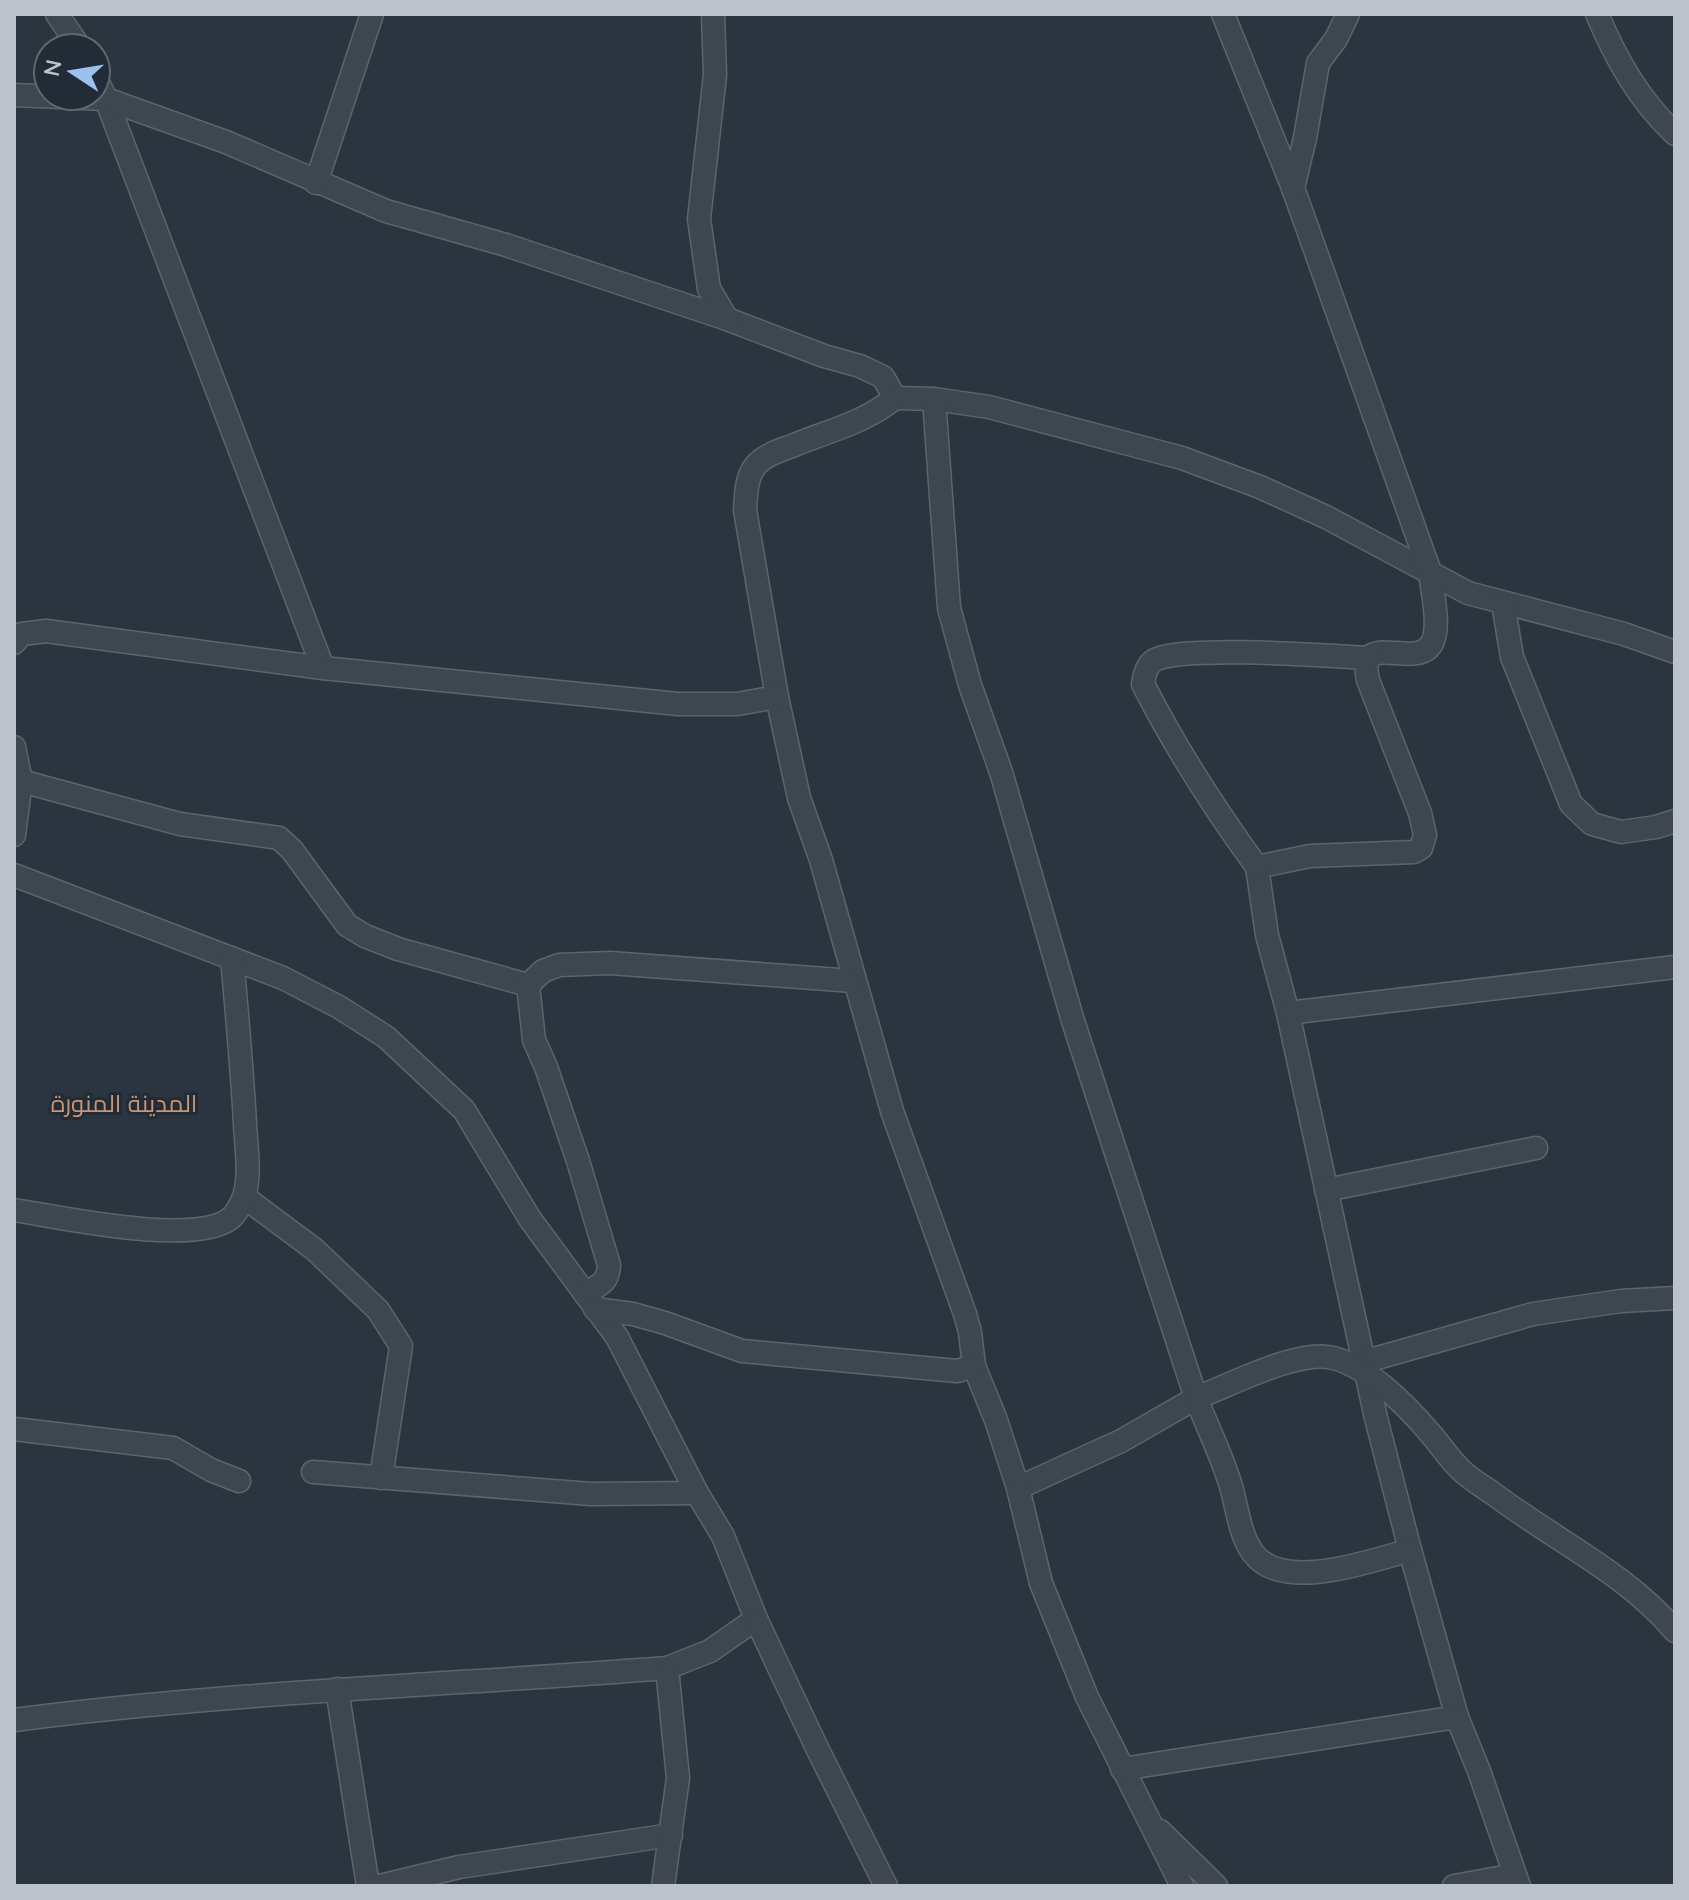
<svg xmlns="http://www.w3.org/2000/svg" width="1689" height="1900" font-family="Quicksand,Cairo,sans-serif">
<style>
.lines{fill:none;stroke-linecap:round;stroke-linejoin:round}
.minor-casing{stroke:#5c656e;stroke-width:25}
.minor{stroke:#3e4750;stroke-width:22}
.labels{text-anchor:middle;stroke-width:6;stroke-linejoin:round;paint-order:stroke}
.neighbourhood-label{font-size:24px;fill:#cc9475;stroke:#222c36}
</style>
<rect width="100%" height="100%" fill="#2a3540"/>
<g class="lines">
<g class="minor-casing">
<g id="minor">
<path d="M57,14L80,48"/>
<path d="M713,14L715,75L699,219L709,289L727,319L824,356L860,366L883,377L895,398L934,399L989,407L1182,458L1260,487L1326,517L1468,593L1624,634L1675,652"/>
<path d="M1223,14L1293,188L1430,572C1432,592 1440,622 1433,641C1419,674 1356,626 1368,680L1420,813L1425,835L1421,848L1414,852L1310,856L1257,867L1267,935L1288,1013L1376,1418L1410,1550L1457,1717"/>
<path d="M1597,14C1616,59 1639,100 1675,134"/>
<path d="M96,78L106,99L323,668"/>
<path d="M14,95L106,99L226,142L386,211L506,245L727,319"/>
<path d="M316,183L372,14"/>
<path d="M1293,188L1305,138L1318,63L1336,39L1348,14"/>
<path d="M895,398C864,423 828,431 792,446C781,450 767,454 758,463C746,474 746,495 745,510L777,697L799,798L821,860L892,1111L965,1314L970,1332L974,1366L996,1420L1018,1488L1121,1441L1196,1398L1073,1021L1001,772L970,685L949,608L934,399"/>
<path d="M1503,603L1512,657L1571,804L1592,824L1621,832L1656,827L1675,821"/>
<path d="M14,643L22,634L46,631L323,668L678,704H737L777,697"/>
<path d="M14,747L21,781"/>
<path d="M14,835L21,781L180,824L279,838L292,850L347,925L365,936L398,949L528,985"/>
<path d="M1257,867C1214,808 1176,749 1143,684C1144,677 1146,667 1152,662C1171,644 1335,656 1368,658"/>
<path d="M14,875L283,978L339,1007L386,1037L464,1110L530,1219L617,1337L697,1493L723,1536L756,1619L710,1651L667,1668C449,1685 231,1692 14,1720"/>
<path d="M1288,1013L1675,967"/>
<path d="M1326,1190L1536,1148"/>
<path d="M244,1197L314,1249L378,1310L401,1346L381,1478"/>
<path d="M14,1210C59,1217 195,1247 231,1218C236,1214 242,1202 244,1197C251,1175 246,1146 245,1124C242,1068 237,1013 232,958"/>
<path d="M585,1293C600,1285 608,1283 609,1265L578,1161L546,1067L534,1040L528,985L543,971L559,965L610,963L853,981"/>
<path d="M595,1309L633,1314L665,1323L742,1351L957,1371L974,1366"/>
<path d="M1363,1362L1533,1314L1621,1301L1675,1298"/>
<path d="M14,1429L173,1448L211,1470L239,1481"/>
<path d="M313,1472L591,1494L697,1493"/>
<path d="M1018,1488L1041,1583L1087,1697L1182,1886"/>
<path d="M1410,1550C1371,1561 1282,1593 1253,1553C1239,1534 1237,1505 1230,1483C1221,1454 1207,1426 1196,1398C1230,1385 1293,1352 1328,1357C1364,1362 1407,1406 1429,1432C1440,1444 1449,1459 1461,1470C1471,1480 1484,1487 1495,1495C1555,1540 1626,1573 1675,1631"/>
<path d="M756,1619L818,1750L886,1886"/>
<path d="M337,1689L368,1886"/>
<path d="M1122,1769L1457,1717L1479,1771L1519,1886"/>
<path d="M1160,1831L1216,1886"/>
<path d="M380,1886L459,1867L671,1835"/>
<path d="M663,1886L678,1778L667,1668"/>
<path d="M1454,1886L1515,1875"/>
</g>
</g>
<use href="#minor" class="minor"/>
</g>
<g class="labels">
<g class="neighbourhood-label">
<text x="124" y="1112">المدينة المنورة</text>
</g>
</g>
<rect width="1689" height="1900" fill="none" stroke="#bbc2ca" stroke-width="32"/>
<g transform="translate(72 72) rotate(282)"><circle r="38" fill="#222c36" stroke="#5f6871" stroke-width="2"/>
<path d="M0-6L14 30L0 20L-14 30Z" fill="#9cc1ee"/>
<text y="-12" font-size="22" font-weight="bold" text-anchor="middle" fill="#bbc2ca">N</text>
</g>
</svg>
